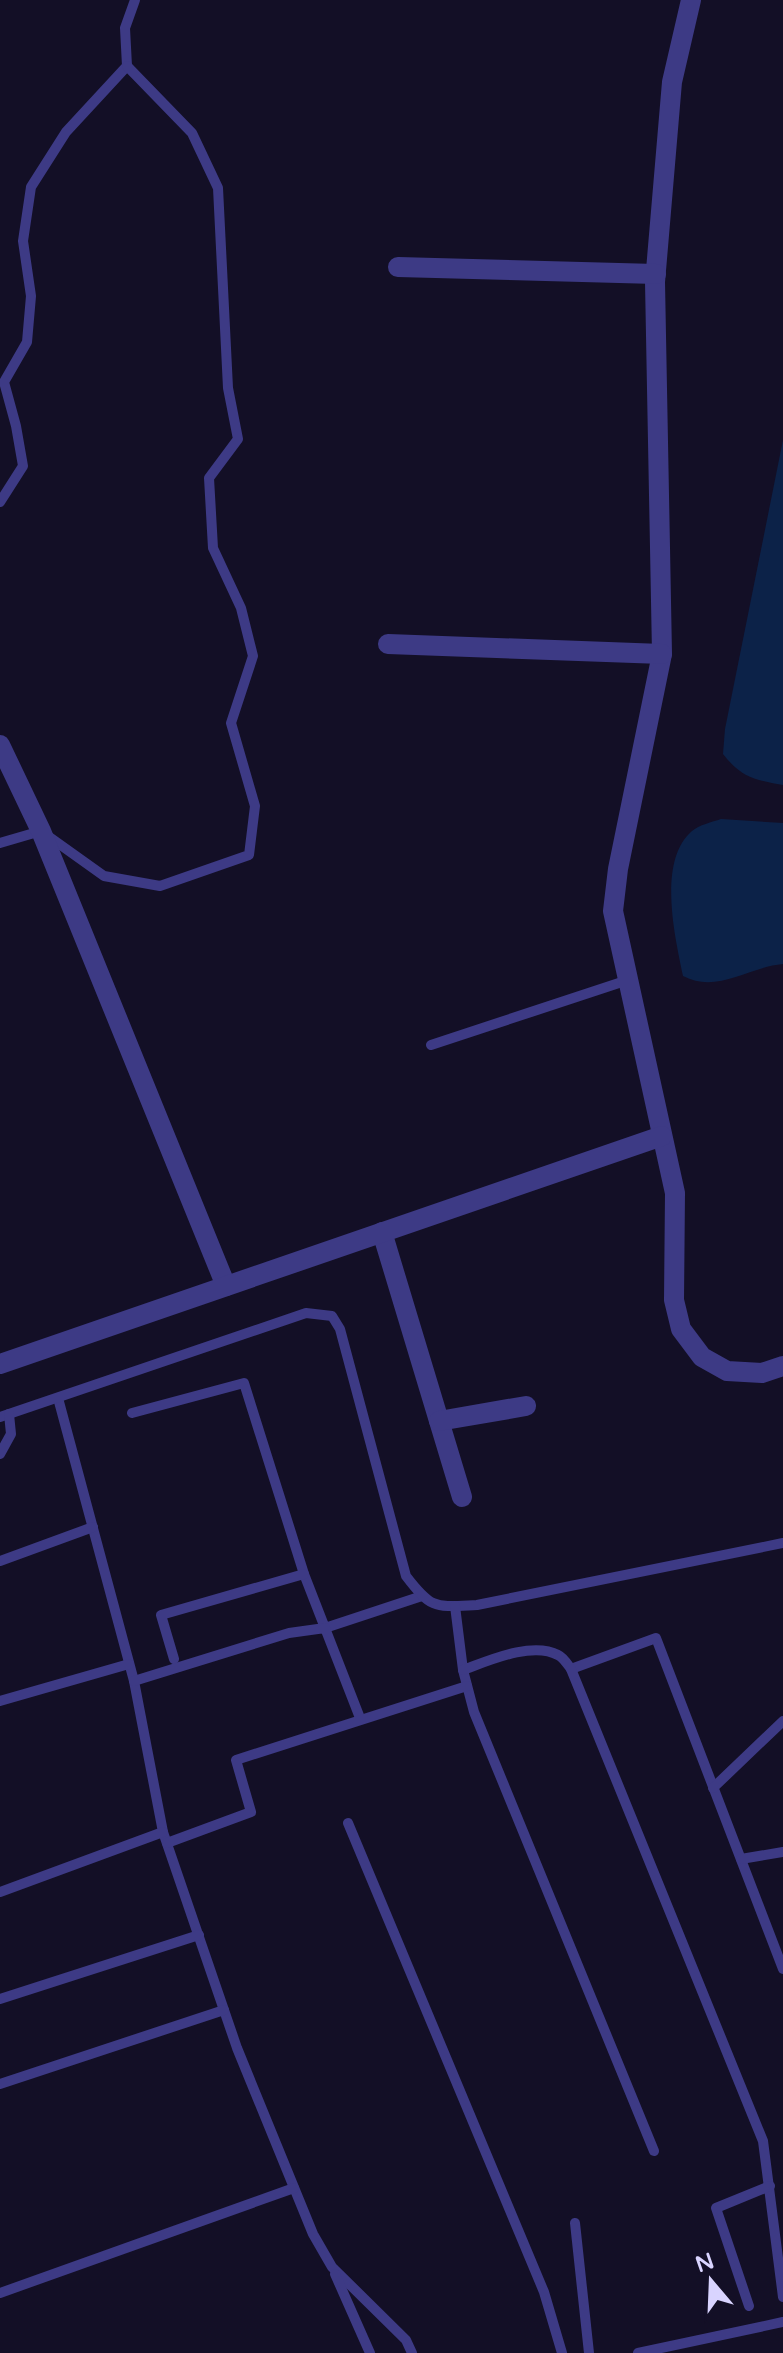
<svg xmlns="http://www.w3.org/2000/svg" width="783" height="2353" font-family="'Varela Round',sans-serif">
<style>
.water{fill:#0c2248}
.lines{fill:none;stroke-linecap:round;stroke-linejoin:round}
.service{stroke:#3d3a85;stroke-width:10}
.minor{stroke:#3d3a85;stroke-width:20}
</style>
<rect width="100%" height="100%" fill="#130f26"/>
<g class="water">
<path d="M783,440V785C754,780 741,777 723,754L725,729Z"/>
<path d="M721,819L783,823V964C748,967 717,994 683,976C675,937 657,861 692,831C699,825 712,822 721,819Z"/>
</g>
<g class="lines">
<g class="service">
<path d="M0,502L23,466L16,426L4,382L27,342L31,296L23,241L31,187L66,132L127,66L125,28L135,0"/>
<path d="M0,843L41,831L104,876L160,886L249,855L255,806L231,723L253,656L241,608L213,548L209,478L238,439L228,388L218,188L192,133L127,66"/>
<path d="M431,1045L628,980"/>
<path d="M58,1398L134,1681L163,1832L237,2048L313,2234L332,2267L406,2340L412,2353"/>
<path d="M132,1413L244,1383L304,1574L325,1628L422,1596"/>
<path d="M0,1417L306,1313L332,1316L340,1329L406,1576C432,1610 435,1607 477,1605L783,1543"/>
<path d="M0,1454L11,1434L9,1414"/>
<path d="M0,1561L93,1527"/>
<path d="M455,1606L463,1670L474,1712L654,2151"/>
<path d="M174,1659L161,1615L304,1574"/>
<path d="M571,1669L656,1638L783,1969"/>
<path d="M463,1670C488,1661 532,1641 558,1655C563,1657 568,1665 571,1669L763,2141L783,2297"/>
<path d="M134,1681L289,1633L325,1628L360,1718"/>
<path d="M0,1701L129,1664"/>
<path d="M713,1788L783,1721"/>
<path d="M348,1823L544,2292L562,2353"/>
<path d="M167,1843L251,1812L236,1760L467,1686"/>
<path d="M741,1859L783,1852"/>
<path d="M0,1892L163,1832"/>
<path d="M0,1999L199,1935"/>
<path d="M0,2084L224,2010"/>
<path d="M575,2223L589,2353"/>
<path d="M335,2274L370,2353"/>
<path d="M0,2293L294,2188"/>
<path d="M749,2306L716,2208L770,2186"/>
<path d="M638,2353L783,2322"/>
</g>
<g class="minor">
<path d="M691,0L672,82L655,282L662,654L618,869L613,911L675,1193L674,1300L681,1329L702,1357L727,1371L762,1373L783,1366"/>
<path d="M398,267L656,274"/>
<path d="M388,644L662,654"/>
<path d="M0,745L41,831L226,1286"/>
<path d="M382,1232L462,1497"/>
<path d="M0,1364L662,1136"/>
<path d="M439,1421L526,1406"/>
</g>
</g>
<g transform="translate(711 2281) rotate(341)" stroke="#130f26" stroke-width="6" paint-order="stroke">
<path d="M0-6L14 30L0 20L-14 30Z" fill="#d9d4ff"/>
<text y="-12" font-size="22" font-weight="bold" text-anchor="middle" fill="#d9d4ff">N</text>
</g>
</svg>
